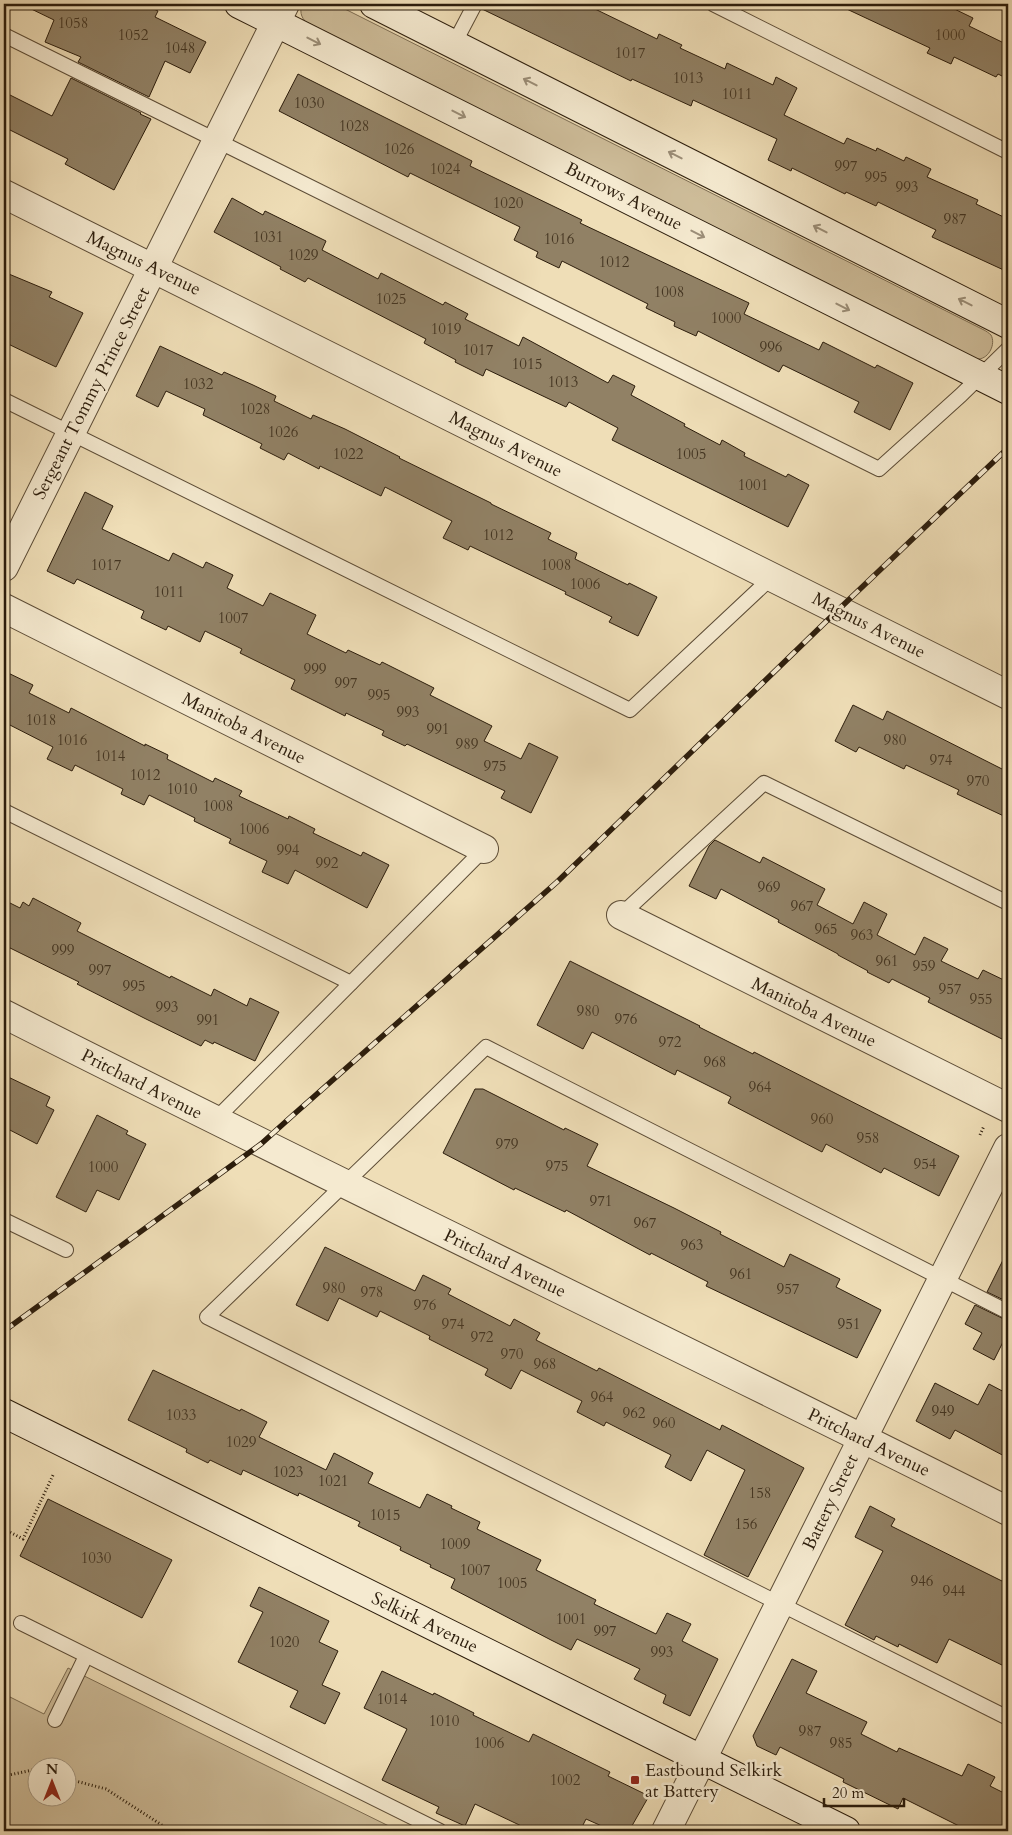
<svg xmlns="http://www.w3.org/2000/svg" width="1012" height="1835" font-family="Cardo,serif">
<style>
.green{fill:#cebd9a;stroke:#7d6d53;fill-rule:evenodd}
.building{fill:#918165;stroke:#2c1d0c}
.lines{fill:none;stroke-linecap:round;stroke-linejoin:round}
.lane-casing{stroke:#5d4d37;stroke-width:16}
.street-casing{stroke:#5d4d37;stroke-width:30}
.secondary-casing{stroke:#2c1d0c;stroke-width:30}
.path{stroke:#2c1d0c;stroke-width:3;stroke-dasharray:1 2.5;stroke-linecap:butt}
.lane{stroke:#f5ead0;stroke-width:14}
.street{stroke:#f5ead0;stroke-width:28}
.secondary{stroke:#f5ead0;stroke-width:28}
.rail-casing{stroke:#2c1d0c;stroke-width:5.5}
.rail{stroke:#f5ead0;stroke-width:4;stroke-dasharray:11;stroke-linecap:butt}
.oneway{stroke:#9b8e78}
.poi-dot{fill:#8f2418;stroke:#f5ead0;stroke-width:2}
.labels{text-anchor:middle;stroke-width:5;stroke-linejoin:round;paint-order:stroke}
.number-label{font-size:15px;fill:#453622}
.street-label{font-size:18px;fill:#2c1d0c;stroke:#f5ead0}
.poi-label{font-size:18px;fill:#2c1d0c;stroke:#f5ead0;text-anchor:start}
</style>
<rect width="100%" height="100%" fill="#efdeb7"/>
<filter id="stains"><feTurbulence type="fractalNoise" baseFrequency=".004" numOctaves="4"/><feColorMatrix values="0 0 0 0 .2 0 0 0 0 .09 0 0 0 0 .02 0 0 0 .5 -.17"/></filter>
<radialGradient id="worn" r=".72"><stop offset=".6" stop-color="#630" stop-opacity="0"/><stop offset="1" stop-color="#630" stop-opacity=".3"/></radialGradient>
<g class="green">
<path d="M302,4H335L984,330C986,331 989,333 991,335C996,344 989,358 979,359C978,359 971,357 970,357L310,26C302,19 299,14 302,4Z"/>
<path d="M68,1668L399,1831H4V1694L44,1714ZM38,1768H68V1798H38Z"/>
</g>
<g class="building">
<path d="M21,4H144L158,11L155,17L206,42L190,73L165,61L149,97L78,62L81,57L45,42L54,20Z"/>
<path d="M484,4H598L595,9L657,39L659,34L682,45L680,48L725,69L727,63L773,85L776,77L797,88L784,115L844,144L847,138L876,151L877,148L904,161L906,157L931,169L927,177L978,200L976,204L1008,219V272L932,237L936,230L878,202L876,206L846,192L845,194L792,168L791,171L768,160L777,139L693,100L691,106L632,79L631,81L482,9Z"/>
<path d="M836,4H944L973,18L969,26L1008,45V79L998,74L996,77L954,57L951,64L927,53L930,48Z"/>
<path d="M298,74L472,161L470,166L582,220L580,223L749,303L744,314L819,350L823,342L875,368L877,365L913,383L890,430L854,412L859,402L783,365L779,372L698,331L696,336L674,326L675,322L646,308L648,304L562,261L559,268L536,257L538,252L514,240L520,227L410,173L408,177L279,111Z"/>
<path d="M71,78L141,113L140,114L151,119L114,190L65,164L68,159L4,127V92L52,116Z"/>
<path d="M232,198L263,215L265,211L326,241L322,250L378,279L381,273L443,305L445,302L468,314L465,319L519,346L523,337L608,383L613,375L635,386L631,395L685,424L684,426L720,445L722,440L745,453L744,456L786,477L788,474L809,485L788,527L612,440L618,428L569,402L566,407L486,369L483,376L455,362L456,360L424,343L426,339L308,278L305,282L280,269L281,267L214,232Z"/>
<path d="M4,272L52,292L49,297L83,313L56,367L4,342Z"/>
<path d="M160,346L222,375L224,372L253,385L276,396L274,401L311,419L313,415L345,429L400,457L399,458L491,503V504L551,533L548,539L577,553L575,559L628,585L629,583L657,597L638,636L609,622L612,617L565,594L566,592L470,546L468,550L443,538L452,521L385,487L381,496L320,466L319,469L288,453L284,460L260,448L262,444L203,415L205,409L166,391L158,407L136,396Z"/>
<path d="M85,492L113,506L102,529L169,561L173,553L203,568L206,562L233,575L227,588L263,606L270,593L316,615L307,634L346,653L348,650L380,665L382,662L434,688L430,695L492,726L484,741L521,759L529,743L558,757L531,813L501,798L505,791L407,744L405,746L382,735L384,731L346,713L345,716L291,689L295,680L240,653L242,649L205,631L200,642L168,626L166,630L141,618L144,611L77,579L74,584L47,571Z"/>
<path d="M4,671L33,685L29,693L69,713L71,708L145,746V744L168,755L167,759L213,782L215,778L242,791L239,796L288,819L289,816L315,829L313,833L361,856L363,852L389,865L367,908L295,870L288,884L262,872L267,861L229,843L231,839L194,821L195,818L149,795L144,805L121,794L123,789L75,765L72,771L47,759L53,747L4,722Z"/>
<path d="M853,705L883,720L887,711L1008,772V818L957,794L959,790L906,765L904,769L859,747L856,752L835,741Z"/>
<path d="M715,840L760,863L763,857L825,889L817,905L853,924L864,902L887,914L877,935L915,955L924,937L948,949L941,961L978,979L983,970L1008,982V1042L928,1002L930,998L892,979L889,983L867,972L868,971L838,955V954L778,922L779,920L721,889L716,899L689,886L709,846Z"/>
<path d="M33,898L81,923L77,931L170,978L171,976L211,996L214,989L247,1006L250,998L279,1012L255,1061L214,1042L213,1044L205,1040L201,1046L146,1019L77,984L79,982L4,945V900L20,908L23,902L29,906Z"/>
<path d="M570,961L700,1026L699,1027L753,1054L754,1052L959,1156L939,1196L884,1168L881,1173L826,1144L822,1152L728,1103L731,1097L677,1070L675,1075L592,1032L583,1049L537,1025Z"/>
<path d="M4,1075L50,1097L46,1106L54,1110L37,1144L4,1127Z"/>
<path d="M475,1089H483L564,1130L565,1128L598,1144L587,1166L674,1208L721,1232L720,1234L784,1267L790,1254L840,1279L836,1287L881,1310L857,1358L706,1286L708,1282L651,1253L650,1255L566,1210L565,1212L515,1188L514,1190L443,1153Z"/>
<path d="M97,1115L128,1131L126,1134L146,1144L119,1200L97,1190L86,1212L56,1197Z"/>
<path d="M325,1247L415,1291L423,1275L451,1289L448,1294L510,1326L514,1319L540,1333L536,1340L597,1371L599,1368L720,1430L722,1425L804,1468L748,1577L704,1555L745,1470L707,1450L691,1481L665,1467L671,1455L606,1422L604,1426L577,1412L582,1401L521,1370L511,1389L485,1375L488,1369L429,1339L430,1336L380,1311L377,1317L339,1298L328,1321L296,1305Z"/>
<path d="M1008,1250V1302L987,1292Z"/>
<path d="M975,1305L1008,1321V1332L994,1360L973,1349L982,1333L965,1324Z"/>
<path d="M153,1370L240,1411L241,1409L267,1422L259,1437L326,1470L334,1453L373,1473L368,1483L420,1508L427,1494L452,1506L451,1508L480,1522L477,1529L541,1560L536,1570L596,1600L594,1604L656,1634L667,1613L691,1624L682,1641L718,1659L690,1716L663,1703L666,1695L634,1679L640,1669L577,1639L571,1650L551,1640L451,1588L455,1579L430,1567L431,1565L400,1550L401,1547L358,1526L360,1522L299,1493L298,1496L243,1470L241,1475L210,1460L208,1463L186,1452L187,1449L128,1420Z"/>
<path d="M935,1383L978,1405L989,1384L1008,1394V1458L955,1430L950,1439L916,1421Z"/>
<path d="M48,1499L172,1560L142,1618L20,1556Z"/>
<path d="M870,1506L895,1519L891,1526L1008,1584V1668L949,1639L937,1663L899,1644L898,1647L876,1636L874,1640L845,1625L883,1551L855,1537Z"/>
<path d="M259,1587L329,1621L319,1642L338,1651L322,1685L340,1693L325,1724L290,1707L298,1691L238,1662L263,1612L250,1606Z"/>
<path d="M792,1659L817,1671L806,1693L867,1722L861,1734L897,1752L899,1748L962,1776L968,1764L995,1777L990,1786L1008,1795V1822L1004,1831H969L903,1798L898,1809L843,1782L844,1779L780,1747L776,1755L757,1746L753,1736Z"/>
<path d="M382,1671L433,1695L434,1693L474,1713L473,1715L529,1742L533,1734L610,1772L608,1776L649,1796L629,1831H613L586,1819L580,1831H532L475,1804L465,1826L436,1813L439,1807L382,1780L407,1729L364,1708Z"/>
</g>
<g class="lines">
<g class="lane-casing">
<g id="lane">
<path d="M713,4L1008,152"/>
<path d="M4,35L879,469L961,395L1008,349"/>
<path d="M454,44L475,4"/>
<path d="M4,400L630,710L772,577"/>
<path d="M4,811L351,983"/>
<path d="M621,915L764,783L1008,903"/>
<path d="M214,1121L484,849"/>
<path d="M4,1220L66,1250"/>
<path d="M1008,1312L486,1047L207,1317L1008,1718"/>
<path d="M21,1623L440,1831"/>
<path d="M55,1720L86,1656"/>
</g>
</g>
<g class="street-casing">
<g id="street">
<path d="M4,194L1008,695"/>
<path d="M4,567L285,4"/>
<path d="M4,608L484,849"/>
<path d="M621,915L1008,1108"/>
<path d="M4,1014C337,1183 674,1343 1008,1511"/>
<path d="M666,1831L1008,1148"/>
</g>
</g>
<g class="secondary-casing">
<g id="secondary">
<path d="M239,4L1008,390"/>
<path d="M374,4L1008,324"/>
<path d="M4,1413L846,1831"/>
</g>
</g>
<g class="path">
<path d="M980,1135L984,1126"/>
<path d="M4,1529L23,1539L54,1473"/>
<path d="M4,1776L33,1770L38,1771"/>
<path d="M68,1779L106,1789L171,1831"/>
</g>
<use href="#lane" class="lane"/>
<use href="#street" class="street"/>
<use href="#secondary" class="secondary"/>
<g class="rail-casing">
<path id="rail" d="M4,1331L261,1144L292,1116L557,882L838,610L1008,448"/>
</g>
<use href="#rail" class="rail"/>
</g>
<defs><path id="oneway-shaft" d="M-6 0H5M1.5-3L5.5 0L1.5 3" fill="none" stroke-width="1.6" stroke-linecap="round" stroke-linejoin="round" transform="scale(1.25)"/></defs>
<g class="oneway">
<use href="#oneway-shaft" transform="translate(314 41) rotate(27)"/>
<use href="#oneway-shaft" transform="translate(530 82) rotate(-153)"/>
<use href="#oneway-shaft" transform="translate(459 114) rotate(27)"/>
<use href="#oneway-shaft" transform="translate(675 155) rotate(-153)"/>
<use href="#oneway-shaft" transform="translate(820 229) rotate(-153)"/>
<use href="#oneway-shaft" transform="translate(698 234) rotate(27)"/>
<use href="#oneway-shaft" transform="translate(965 302) rotate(-153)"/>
<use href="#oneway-shaft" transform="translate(843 307) rotate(27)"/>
</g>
<rect class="poi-dot" x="630" y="1775" width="10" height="10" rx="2.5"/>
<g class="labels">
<g class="number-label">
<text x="73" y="28">1058</text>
<text x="133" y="40">1052</text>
<text x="950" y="40">1000</text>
<text x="180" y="53">1048</text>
<text x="630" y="58">1017</text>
<text x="688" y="83">1013</text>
<text x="737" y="99">1011</text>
<text x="309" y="108">1030</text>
<text x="354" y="131">1028</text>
<text x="399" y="154">1026</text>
<text x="846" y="171">997</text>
<text x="445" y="174">1024</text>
<text x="876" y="182">995</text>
<text x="907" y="192">993</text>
<text x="508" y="208">1020</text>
<text x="955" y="224">987</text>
<text x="268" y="242">1031</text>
<text x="559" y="244">1016</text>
<text x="303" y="260">1029</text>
<text x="614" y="267">1012</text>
<text x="669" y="297">1008</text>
<text x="391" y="304">1025</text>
<text x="726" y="323">1000</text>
<text x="446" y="334">1019</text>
<text x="771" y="352">996</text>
<text x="478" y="355">1017</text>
<text x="527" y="369">1015</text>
<text x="563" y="387">1013</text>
<text x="198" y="389">1032</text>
<text x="255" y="414">1028</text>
<text x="283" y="437">1026</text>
<text x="348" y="459">1022</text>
<text x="691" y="459">1005</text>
<text x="753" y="490">1001</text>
<text x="498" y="540">1012</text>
<text x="106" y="570">1017</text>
<text x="556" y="570">1008</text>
<text x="585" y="589">1006</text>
<text x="169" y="597">1011</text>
<text x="233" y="623">1007</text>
<text x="315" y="674">999</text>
<text x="346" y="688">997</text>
<text x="379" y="700">995</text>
<text x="408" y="717">993</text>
<text x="41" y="725">1018</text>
<text x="438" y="734">991</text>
<text x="72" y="745">1016</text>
<text x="895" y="745">980</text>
<text x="467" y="749">989</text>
<text x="110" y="761">1014</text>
<text x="941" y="765">974</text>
<text x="495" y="771">975</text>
<text x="145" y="780">1012</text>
<text x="978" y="786">970</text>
<text x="182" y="794">1010</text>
<text x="218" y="811">1008</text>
<text x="254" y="834">1006</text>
<text x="288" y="855">994</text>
<text x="327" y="868">992</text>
<text x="769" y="892">969</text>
<text x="802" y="911">967</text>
<text x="826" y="934">965</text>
<text x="862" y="940">963</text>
<text x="63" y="955">999</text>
<text x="887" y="966">961</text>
<text x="924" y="971">959</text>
<text x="100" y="975">997</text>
<text x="134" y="991">995</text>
<text x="950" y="994">957</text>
<text x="981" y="1004">955</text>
<text x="167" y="1012">993</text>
<text x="588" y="1016">980</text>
<text x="626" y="1024">976</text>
<text x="208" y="1025">991</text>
<text x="670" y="1047">972</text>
<text x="715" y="1067">968</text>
<text x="760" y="1092">964</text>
<text x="822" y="1124">960</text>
<text x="868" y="1143">958</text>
<text x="507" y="1149">979</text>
<text x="925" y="1169">954</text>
<text x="557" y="1171">975</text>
<text x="103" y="1172">1000</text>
<text x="601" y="1206">971</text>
<text x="645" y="1228">967</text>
<text x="692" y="1250">963</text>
<text x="741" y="1279">961</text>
<text x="334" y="1293">980</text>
<text x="788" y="1294">957</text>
<text x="372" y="1297">978</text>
<text x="425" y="1310">976</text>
<text x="453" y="1329">974</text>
<text x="849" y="1329">951</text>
<text x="482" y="1342">972</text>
<text x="512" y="1359">970</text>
<text x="545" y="1369">968</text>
<text x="602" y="1402">964</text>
<text x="943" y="1416">949</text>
<text x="634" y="1418">962</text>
<text x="181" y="1420">1033</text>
<text x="664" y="1428">960</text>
<text x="241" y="1447">1029</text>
<text x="288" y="1477">1023</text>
<text x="333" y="1486">1021</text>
<text x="760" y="1498">158</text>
<text x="385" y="1520">1015</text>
<text x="746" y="1529">156</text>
<text x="455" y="1549">1009</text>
<text x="96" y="1563">1030</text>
<text x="475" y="1575">1007</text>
<text x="922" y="1586">946</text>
<text x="512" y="1588">1005</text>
<text x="954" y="1596">944</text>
<text x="571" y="1624">1001</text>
<text x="605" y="1636">997</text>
<text x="284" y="1647">1020</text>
<text x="662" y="1657">993</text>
<text x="392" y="1704">1014</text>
<text x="444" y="1726">1010</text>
<text x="810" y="1736">987</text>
<text x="489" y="1748">1006</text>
<text x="841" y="1748">985</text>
<text x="565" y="1785">1002</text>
</g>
<g class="street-label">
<text transform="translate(624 196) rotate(27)" y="6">Burrows Avenue</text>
<text transform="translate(144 263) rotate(26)" y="6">Magnus Avenue</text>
<text transform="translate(91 393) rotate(-63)" y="6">Sergeant Tommy Prince Street</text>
<text transform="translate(506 444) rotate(27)" y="6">Magnus Avenue</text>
<text transform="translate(869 625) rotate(27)" y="6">Magnus Avenue</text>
<text transform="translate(244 728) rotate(27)" y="6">Manitoba Avenue</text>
<text transform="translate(814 1012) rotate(26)" y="6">Manitoba Avenue</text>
<text transform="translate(142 1084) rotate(27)" y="6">Pritchard Avenue</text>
<text transform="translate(505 1263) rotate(26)" y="6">Pritchard Avenue</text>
<text transform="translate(869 1442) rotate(26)" y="6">Pritchard Avenue</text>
<text transform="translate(830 1502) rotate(-64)" y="6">Battery Street</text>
<text transform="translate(425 1622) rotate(26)" y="6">Selkirk Avenue</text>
</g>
<g class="poi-label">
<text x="645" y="1776">Eastbound Selkirk<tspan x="645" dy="21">at Battery</tspan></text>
</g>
</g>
<rect width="1012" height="1835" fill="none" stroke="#efdeb7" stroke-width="20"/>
<rect x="5" y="5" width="1002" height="1825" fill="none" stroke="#2c1d0c" stroke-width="2.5"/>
<rect x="10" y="10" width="992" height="1815" fill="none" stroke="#2c1d0c"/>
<g transform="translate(52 1782)"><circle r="24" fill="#f5ead0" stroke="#a59882"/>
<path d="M0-4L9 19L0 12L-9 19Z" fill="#8f2418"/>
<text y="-8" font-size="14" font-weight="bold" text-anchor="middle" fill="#2c1d0c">N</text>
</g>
<path d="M824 1798v8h80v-8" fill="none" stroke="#2c1d0c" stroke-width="2.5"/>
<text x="832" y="1798" font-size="15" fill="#2c1d0c" stroke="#f5ead0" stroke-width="4" paint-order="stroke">20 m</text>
<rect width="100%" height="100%" filter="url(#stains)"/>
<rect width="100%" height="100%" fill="url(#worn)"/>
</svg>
